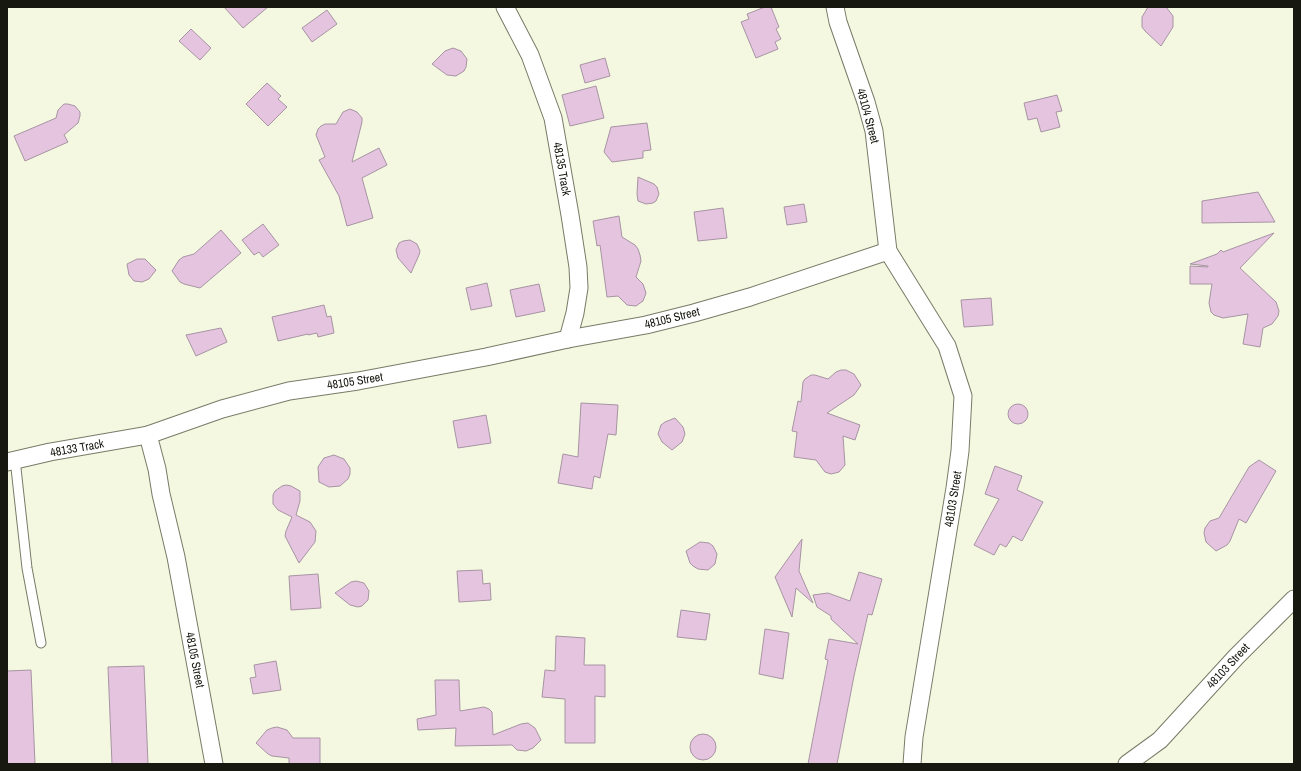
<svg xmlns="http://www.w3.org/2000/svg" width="1301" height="771" font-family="'Archivo Narrow',sans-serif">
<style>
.building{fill:#e5c4df;stroke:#a794a3}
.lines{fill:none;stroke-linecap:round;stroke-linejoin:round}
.service-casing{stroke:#787b67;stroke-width:11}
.minor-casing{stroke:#787b67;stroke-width:19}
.service{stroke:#fff;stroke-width:9}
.minor{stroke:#fff;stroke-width:17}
.labels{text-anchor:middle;stroke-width:3;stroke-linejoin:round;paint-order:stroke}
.street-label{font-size:12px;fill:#171810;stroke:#fff}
</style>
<rect width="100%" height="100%" fill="#f4f8e1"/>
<g class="building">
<path d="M224,7H268L243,28Z"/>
<path d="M765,7H771L779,27L776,29L781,39L775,42L778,49L756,58L741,22L749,19L747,14Z"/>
<path d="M1148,7H1166L1173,16V27L1161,46L1145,31L1142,27V17Z"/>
<path d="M327,10L337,24L312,42L302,28Z"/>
<path d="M191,29L211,48L200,60L179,41Z"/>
<path d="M453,48L461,51L467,59L466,67L464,71L456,76L447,75L432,64L445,51Z"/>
<path d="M605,58L610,76L585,83L580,65Z"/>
<path d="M267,83L281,96L278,99L287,107L268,126L246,104Z"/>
<path d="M596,86L604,118L570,126L562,95Z"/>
<path d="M1057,95L1062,111L1056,112L1060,127L1041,132L1037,118L1028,120L1024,103Z"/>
<path d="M64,104H68L75,106L80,112V116L78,123L64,135L68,142L25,161L14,136L56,118L58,110Z"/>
<path d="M350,109L357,112L362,118V122L352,162L379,148L387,165L362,178L373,218L347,226L339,196L319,160L325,157L316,135L318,129L321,126L325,124H336L343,112Z"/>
<path d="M647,123L651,150L643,151V158L612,162L604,152L611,127Z"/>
<path d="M638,177L654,184L657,187L659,194L656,201L653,203L646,204L638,201L637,194Z"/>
<path d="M1258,192L1275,222L1202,223V201Z"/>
<path d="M804,204L807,222L787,225L784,207Z"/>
<path d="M723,208L727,238L698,241L694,212Z"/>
<path d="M619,216L622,237L635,245L638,249L640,255L641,261L636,277L643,284L646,293L643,301L636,306L627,305L618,296L607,297L600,245L597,246L593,221Z"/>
<path d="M263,224L279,245L263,257L259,252L254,255L242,240Z"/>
<path d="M221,230L241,253L200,288L184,284L180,282L172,271L179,260L183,257L194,254Z"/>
<path d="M1274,233L1240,268L1276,302L1279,311L1278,316L1272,324L1263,328L1260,347L1243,344L1248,314L1223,318L1214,315L1211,312L1209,303L1212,284H1190V266L1208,267V266L1190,264L1217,254L1221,250L1223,252Z"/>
<path d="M410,240L417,244L420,251L419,255L411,273L398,258L396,250L399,243L403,241Z"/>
<path d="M137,259H145L156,270L149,279L142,282L134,281L129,275L127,264Z"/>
<path d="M487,283L492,306L471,310L466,288Z"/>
<path d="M539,284L545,311L516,317L510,290Z"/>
<path d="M991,298L993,325L964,327L961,300Z"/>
<path d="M324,305L327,317L331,316L334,333L318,337L317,333L308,335V334L278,341L272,317Z"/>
<path d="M221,328L227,342L196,356L186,335Z"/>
<path d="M841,370H846L854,374L861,385L854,395L827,413L860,425L855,440L843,436L845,465L839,472L831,474L825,472L816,460L794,457L797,432L792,431L798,401L801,402L803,382L805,379L811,375H815L828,379L836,372Z"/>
<path d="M581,403L618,405L616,435L608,434L600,478L594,476L592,489L558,483L563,454L578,457Z"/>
<circle cx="1018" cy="414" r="10"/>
<path d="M486,415L491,443L458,448L453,421Z"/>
<path d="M675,418L683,427L685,434L682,442L672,450L662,442L658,434L661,425L665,422Z"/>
<path d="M334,455L344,459L350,468V474L348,479L340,486L329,487L319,482L318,467L324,458Z"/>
<path d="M1259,460L1276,471L1246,523L1239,519L1230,541L1227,545L1216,551L1206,542L1204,533L1205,528L1210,521L1219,518L1249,467Z"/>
<path d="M995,466L1022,476L1017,490L1043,502L1022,541L1013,536L1006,547L1000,544L994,555L974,545L999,499L985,494Z"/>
<path d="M286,485L291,486L300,491V501L296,515L310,522L316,531L315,542L299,563L285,536L286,531L292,517L278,510L273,504V495L275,491L282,486Z"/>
<path d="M802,539L799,571L813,603L796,588L792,617L775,577Z"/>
<path d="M700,542L709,543L713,546L717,554L715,564L708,570L698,569L693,566L690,563L686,551Z"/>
<path d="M482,570L483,584L490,583L491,600L459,602L457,571Z"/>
<path d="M859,572L882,579L872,615L868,614L854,676L837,764H808L828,660L825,659L829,639L858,644L831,619V616L817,607L813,595L828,593L850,601Z"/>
<path d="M318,574L321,608L291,610L289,576Z"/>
<path d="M356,581L364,583L369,591L368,600L362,606L358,607L350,605L335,593L351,582Z"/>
<path d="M681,610L710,614L706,640L677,637Z"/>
<path d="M765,629L789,633L783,679L759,674Z"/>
<path d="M556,636L585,638L584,665H605V697L595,696V743H565V699L542,697L545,670L555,671Z"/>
<path d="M276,661L281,690L253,694L250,678L256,677L254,665Z"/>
<path d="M144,666L148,764H112L108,667Z"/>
<path d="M31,670L35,764H7V671Z"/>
<path d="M435,680H459L460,711L484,707L489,709L492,712L493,735L521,724L528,723L535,728L541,740L533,748L526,751L517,750L512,745L455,746L456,728L418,730L417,719L436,715Z"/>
<path d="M277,727L287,730L293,738H320V764H289V758L272,756L268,754L256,743L267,730L272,728Z"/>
<circle cx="703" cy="747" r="13"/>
</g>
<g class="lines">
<g class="service-casing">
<path id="service" d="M15,459L27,568L41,643"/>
</g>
<g class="minor-casing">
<g id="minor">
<path d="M505,7L530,55L553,118L570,215L578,267L579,288L575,313L568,339"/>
<path d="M835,7L838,22L866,102L874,131L888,251L947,346L963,396L960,451L955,488L914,737L912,764"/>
<path d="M7,462L50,452L148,435"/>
<path d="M214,764L176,557L161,494L157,469L148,435L222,409L289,391L358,381L486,357L568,339L646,325L694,313L750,297L888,251"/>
<path d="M1127,764L1160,740L1236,657L1294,599"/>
</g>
</g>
<use href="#service" class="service"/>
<use href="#minor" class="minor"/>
</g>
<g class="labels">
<g class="street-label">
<text transform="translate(868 116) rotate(75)" y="4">48104 Street</text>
<text transform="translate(562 169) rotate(80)" y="4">48135 Track</text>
<text transform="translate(672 318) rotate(-14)" y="4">48105 Street</text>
<text transform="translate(355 381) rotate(-9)" y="4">48105 Street</text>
<text transform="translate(77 448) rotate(-10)" y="4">48133 Track</text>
<text transform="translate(953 499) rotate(-81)" y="4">48103 Street</text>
<text transform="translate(195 660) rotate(79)" y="4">48105 Street</text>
<text transform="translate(1228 666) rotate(-47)" y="4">48103 Street</text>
</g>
</g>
<rect width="1301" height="771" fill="none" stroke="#171810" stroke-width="16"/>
</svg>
